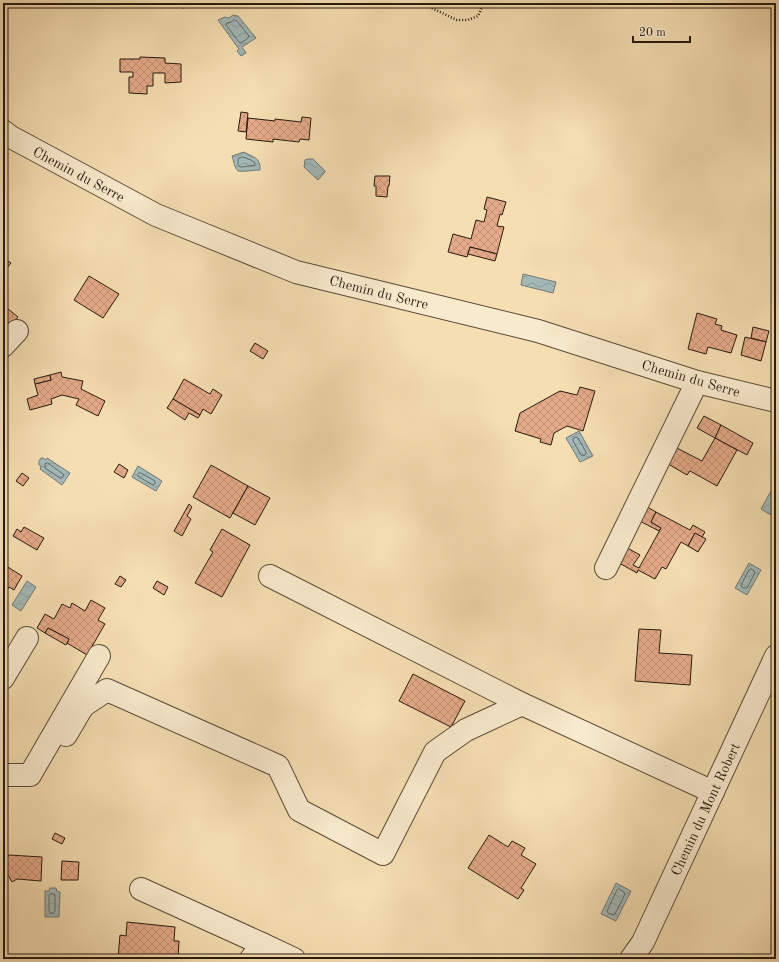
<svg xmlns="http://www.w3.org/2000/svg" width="779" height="962" font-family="'Old Standard TT',serif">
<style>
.water{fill:url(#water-waves);stroke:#707974}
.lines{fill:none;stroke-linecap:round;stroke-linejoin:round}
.shore{stroke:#646a64;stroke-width:1}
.building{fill:url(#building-cross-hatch);stroke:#261a0f}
.minor-casing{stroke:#5a4b38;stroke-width:24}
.path{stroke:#261a0f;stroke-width:2.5;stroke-dasharray:1 2;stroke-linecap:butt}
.minor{stroke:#f8eacd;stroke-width:22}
.labels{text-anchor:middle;stroke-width:3;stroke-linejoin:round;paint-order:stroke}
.street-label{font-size:14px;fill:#261a0f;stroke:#f8eacd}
</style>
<defs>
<pattern id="water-waves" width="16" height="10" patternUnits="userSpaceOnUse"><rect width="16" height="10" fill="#a2b9b8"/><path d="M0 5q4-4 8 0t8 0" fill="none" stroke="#8b9e9d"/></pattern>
<pattern id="building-cross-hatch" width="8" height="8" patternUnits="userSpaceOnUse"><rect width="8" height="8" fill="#e5aa89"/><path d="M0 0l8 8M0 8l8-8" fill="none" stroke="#c49275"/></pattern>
</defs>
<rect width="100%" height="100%" fill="#f5deb2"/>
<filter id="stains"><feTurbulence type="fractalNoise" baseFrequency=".005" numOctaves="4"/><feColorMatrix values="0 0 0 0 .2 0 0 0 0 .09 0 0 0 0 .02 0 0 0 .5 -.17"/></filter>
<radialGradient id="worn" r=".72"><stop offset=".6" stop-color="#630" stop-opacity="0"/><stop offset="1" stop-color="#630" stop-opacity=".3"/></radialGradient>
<g class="water">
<path d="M233,15L238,16L256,38L242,47L246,53L241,56L237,51L239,49L218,20L225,17L229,18Z"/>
<path d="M244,152C252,157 261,157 260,170C252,170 245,172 238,171C234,167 234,162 232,156Z"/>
<path d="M308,159H313L325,171V172L318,180L304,167L305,160Z"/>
<path d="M523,274L556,282L553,293L521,285Z"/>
<path d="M579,431L593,456L580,462L566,438Z"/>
<path d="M41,458H43L46,460L47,458L70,473L62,485L40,469L41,467C38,464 38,461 41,458Z"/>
<path d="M138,466L162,481L156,491L132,477Z"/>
<path d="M776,482V518L761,509Z"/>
<path d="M749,563L761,570L747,595L735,588Z"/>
<path d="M27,581L36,587L21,611L12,605Z"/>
<path d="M616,883L631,891L616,921L601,914Z"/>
<path d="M50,888H56L57,891L60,892L59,917H45V891H49Z"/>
</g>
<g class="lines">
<g class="shore">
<path d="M234,20H236L249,36L248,38L241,43L239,42L226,25L227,23L231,22Z"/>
<path d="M243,157L251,160L255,163V165L243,167H240L238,165V159Z"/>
<path d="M576,437L578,438L586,452V454L583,456L581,455L573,441V439Z"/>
<path d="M48,463L63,474L64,475L62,478H60L45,468V464Z"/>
<path d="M139,473H141L155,481V484L153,485L139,477L138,475Z"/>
<path d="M751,569L754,571L755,573L747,588H744L742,587L741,585L749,570Z"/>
<path d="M619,889L624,892L625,894L615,914L613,915L608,913L607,911L617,890Z"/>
<path d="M51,894H54L55,896V911L53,913H50L49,911V896Z"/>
</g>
</g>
<g class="building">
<path d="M166,3H185L184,8L165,5Z"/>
<path d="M140,57L165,58V63L181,64V82L165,83V73H153V86H147V94L129,93V77H133V72H120V59H140Z"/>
<path d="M241,112L248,113L246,132L238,131Z"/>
<path d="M302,117L311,118L309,140L300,139L299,142L273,139V142L246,139L248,118L275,121V119L301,122Z"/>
<path d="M375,176H390L389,186H388L387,197L376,196V186H374Z"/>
<path d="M487,197L506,202L502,215L500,214L497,226L504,227L497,254L470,247L467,257L448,252L453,234L471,239L476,220L484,222L487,210L484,209Z"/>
<path d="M470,247L497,254L495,261L468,254Z"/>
<path d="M3,258L11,263L3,273Z"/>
<path d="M89,276L119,294L103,318L74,300Z"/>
<path d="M3,305L18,317L3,337Z"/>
<path d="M697,313L717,319L715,324L722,326L721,330L737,335L731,353L708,347L706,354L688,349Z"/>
<path d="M753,327L769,331L766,342L751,338Z"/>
<path d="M745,337L766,342L761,361L741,355Z"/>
<path d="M255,343L268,351L263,359L250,351Z"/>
<path d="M61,372L62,377L83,381L81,389L105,401L98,416L76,405L79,399L62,395L51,399L52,404L30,410L27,399L38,395L35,384L51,380L50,375Z"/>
<path d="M50,375L51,380L35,384L34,379Z"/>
<path d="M184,379L210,394L213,389L222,395L211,414L203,409L200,415L173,399Z"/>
<path d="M580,387L595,391L583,431L567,426L554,433L551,445L540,442L541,439L515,431L520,413L560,391L577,395Z"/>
<path d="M173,399L200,415L198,418L189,413L185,420L167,408Z"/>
<path d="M704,416L721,425L715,438L697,428Z"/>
<path d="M721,425L753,443L747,455L715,438Z"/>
<path d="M715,438L737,450L717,486L690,471L687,475L663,461L671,445L702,461Z"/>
<path d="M119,464L128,470L124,478L114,472Z"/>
<path d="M211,465L248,486L230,518L193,497Z"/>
<path d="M22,473L29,478L23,486L16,481Z"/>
<path d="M248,486L270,498L255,525L233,513Z"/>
<path d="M189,504L192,507L187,516L191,519L182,536L174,531Z"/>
<path d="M642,504L656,512L651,522L661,528L659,531L634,518Z"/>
<path d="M656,512L690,530L693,525L705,532L702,537L695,533L688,546L681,542L666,569L662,567L655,579L638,570L637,573L612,559L620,544L640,555L633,565L639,568L661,528L651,522Z"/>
<path d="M24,527L44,538L37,550L13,536L17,529L21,532Z"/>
<path d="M222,529L250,545L222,597L195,583L213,552L210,550Z"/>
<path d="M695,533L706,539L698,552L688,546Z"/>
<path d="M3,564L22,576L14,590L9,587L6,591L3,589Z"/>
<path d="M120,576L126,580L121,587L115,584Z"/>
<path d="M157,581L168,587L164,595L153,588Z"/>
<path d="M91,600L105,608L98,620L105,624L87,655L67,643L69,639L48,628L45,633L37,628L45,614L54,619L62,604L70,608L72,603L85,611Z"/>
<path d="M48,628L69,639L66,645L45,633Z"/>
<path d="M639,629L661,630L659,653L692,655L690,685L635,681Z"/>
<path d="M413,674L465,701L451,727L399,701Z"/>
<path d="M55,833L65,838L62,844L52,839Z"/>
<path d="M489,835L508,847L512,841L525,848L521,855L536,864L521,888L524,890L518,899L468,868Z"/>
<path d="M9,855L42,857L41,881L17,879L12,882L8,875L3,878V859Z"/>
<path d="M62,861L79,862L78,880H61Z"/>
<path d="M127,922L175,927L174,941H179L178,959H132L118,958L120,935L126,936Z"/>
</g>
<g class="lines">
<g class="minor-casing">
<g id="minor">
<path d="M3,131L11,137L156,215L296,272L538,331L697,382L776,401"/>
<path d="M3,346L17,331"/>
<path d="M606,568L697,382"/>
<path d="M270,576L522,704L713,792"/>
<path d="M3,678L27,638"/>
<path d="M66,735L83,706L107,690L278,766L299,810L383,854L435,752L466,730L522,704"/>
<path d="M3,775H30L99,656"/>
<path d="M141,889L262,944L294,959"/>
<path d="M251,959L262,944"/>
<path d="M631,959L643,942L776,656"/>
</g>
</g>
<path class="path" d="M421,3L457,20H468L478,16L484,3"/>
<use href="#minor" class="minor"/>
</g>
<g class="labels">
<g class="street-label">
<text transform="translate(79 174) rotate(28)" y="5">Chemin du Serre</text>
<text transform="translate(379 292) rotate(14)" y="5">Chemin du Serre</text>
<text transform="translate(691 378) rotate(16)" y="5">Chemin du Serre</text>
<text transform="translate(705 809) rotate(-65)" y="5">Chemin du Mont Robert</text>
</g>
</g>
<rect width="779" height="962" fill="none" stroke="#f5deb2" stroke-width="16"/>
<rect x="4" y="4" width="771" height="954" fill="none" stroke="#261a0f" stroke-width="2"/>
<rect x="8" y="8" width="763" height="946" fill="none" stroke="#261a0f"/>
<path d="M633 36v6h57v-6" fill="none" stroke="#261a0f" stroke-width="2"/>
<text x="639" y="36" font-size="12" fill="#261a0f" stroke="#f8eacd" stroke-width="3" paint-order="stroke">20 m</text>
<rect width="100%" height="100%" filter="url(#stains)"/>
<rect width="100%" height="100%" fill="url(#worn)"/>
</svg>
